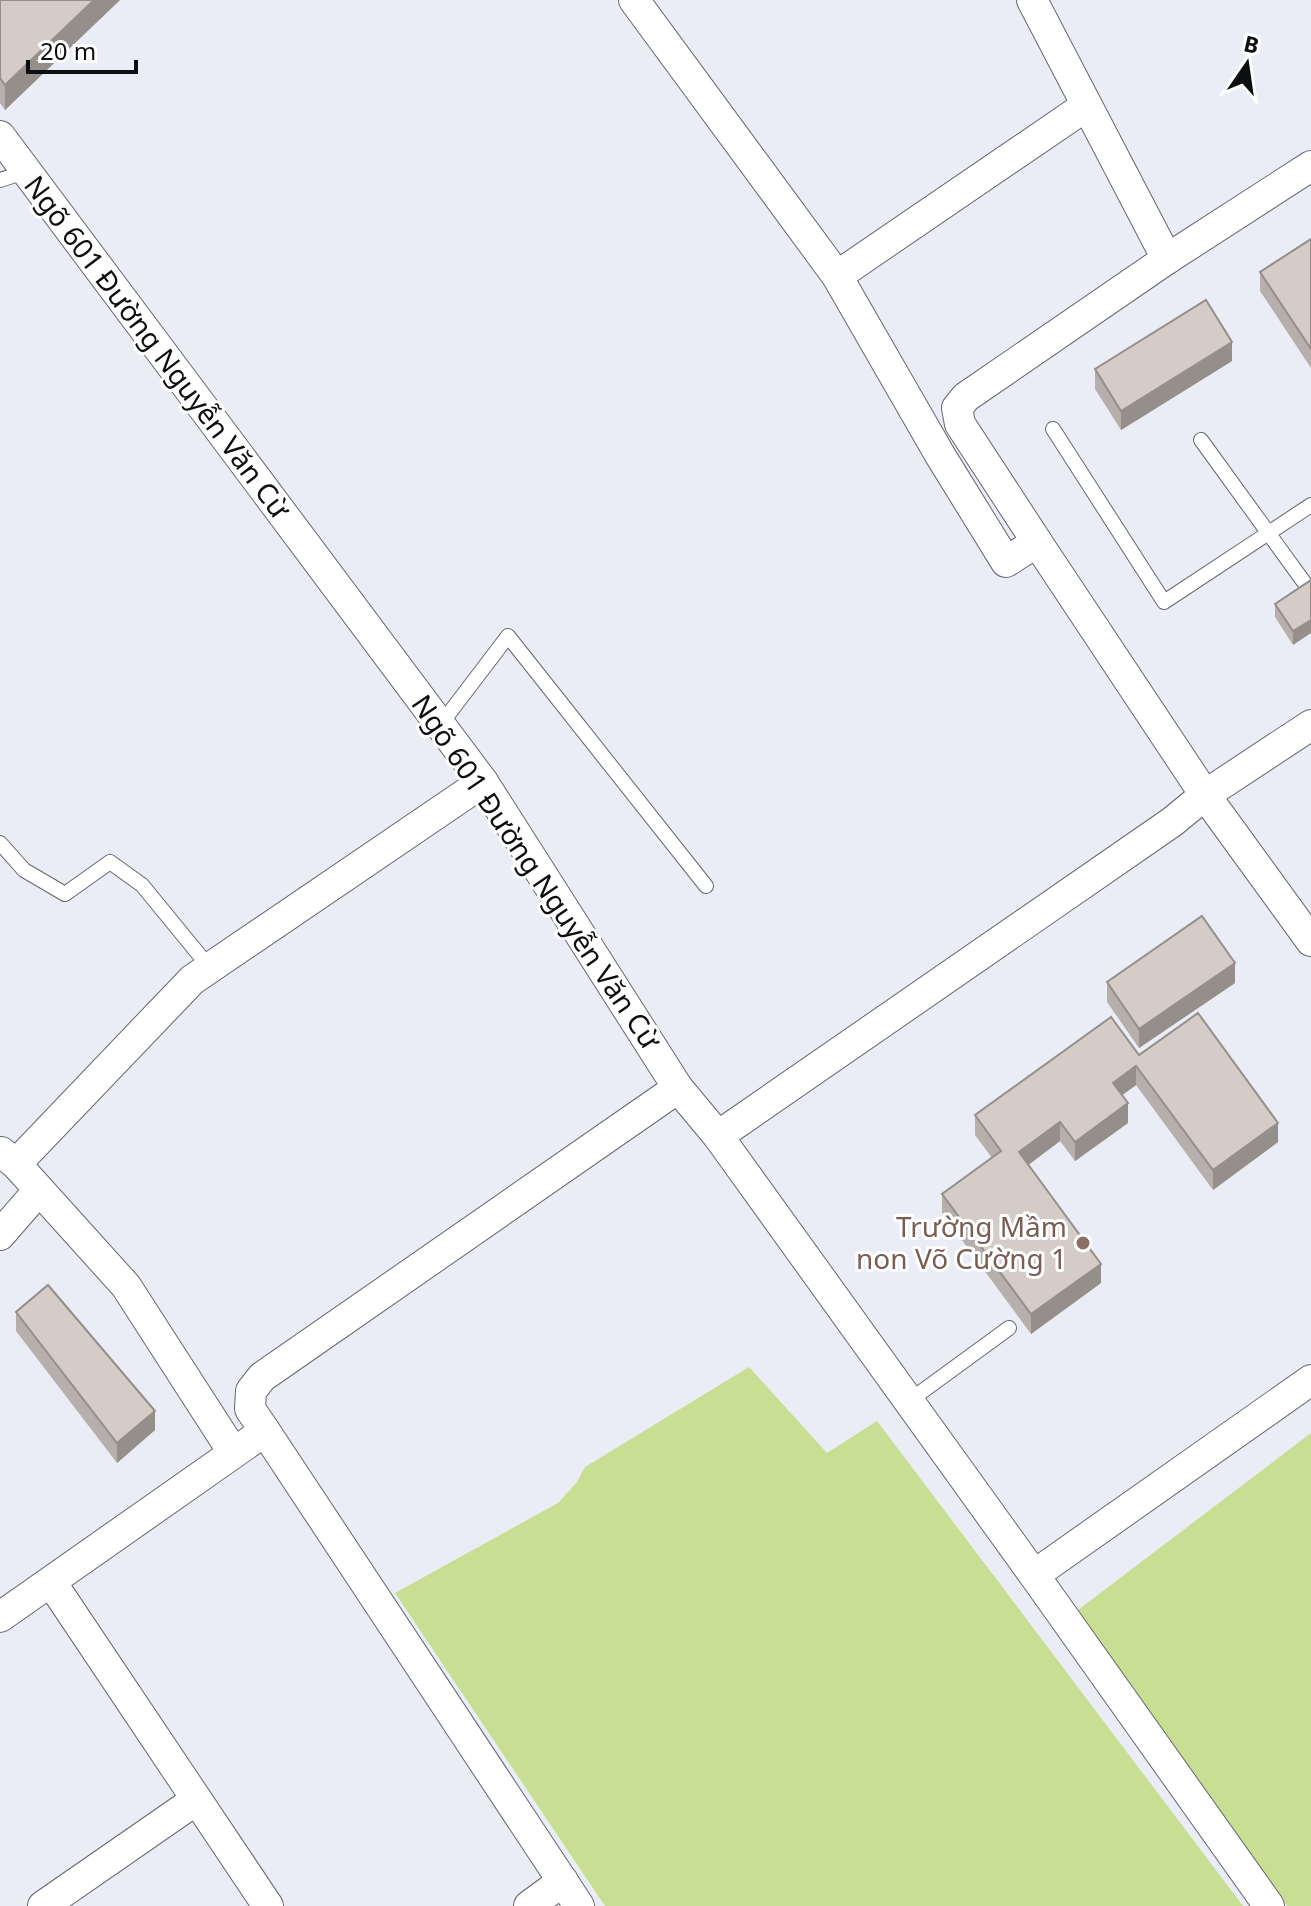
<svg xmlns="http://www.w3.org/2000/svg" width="1311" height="1906" font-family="'Noto Sans',sans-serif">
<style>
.green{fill:#c8de93}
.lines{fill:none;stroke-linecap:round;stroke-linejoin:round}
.service-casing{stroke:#64676e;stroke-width:16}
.minor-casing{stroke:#64676e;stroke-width:32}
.service{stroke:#fff;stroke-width:14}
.minor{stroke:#fff;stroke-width:30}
.wall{fill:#b7afab}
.shaded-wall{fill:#958f8b}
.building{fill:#d5ccc7;stroke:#958f8b;stroke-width:2}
.education-dot{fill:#8d6e63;stroke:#fff;stroke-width:3}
.labels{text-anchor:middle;stroke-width:6;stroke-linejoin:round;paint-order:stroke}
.street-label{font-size:28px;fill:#0d0e10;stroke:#fff}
.education-label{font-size:28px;fill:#785e54;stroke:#fff;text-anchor:end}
</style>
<rect width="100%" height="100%" fill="#eaedf5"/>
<g class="green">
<path d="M749,1367L827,1453L877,1421L1243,1906H605L395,1593L558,1503L577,1482L585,1467Z"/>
<path d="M1311,1433V1906H1287L1078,1610Z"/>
</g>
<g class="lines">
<g class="service-casing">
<g id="service">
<path d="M0,180L25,172"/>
<path d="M1053,429L1164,602L1311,505"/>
<path d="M1201,440L1306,585"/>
<path d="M441,724L508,636L706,886"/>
<path d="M0,843L24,870L65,894L110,862L142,885L210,968"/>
<path d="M909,1401L1009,1328"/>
</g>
</g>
<g class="minor-casing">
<g id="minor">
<path d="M634,0L837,276L940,455L1006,562L1037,542L1205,795L1311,941"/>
<path d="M1032,0L1167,259"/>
<path d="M0,136L483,782L678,1088L718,1136L1034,1575L1269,1906"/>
<path d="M837,276L1086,106"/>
<path d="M1037,542L960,424L957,408L966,397L1167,259L1311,166"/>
<path d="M718,1136L1172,822L1205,795L1311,725"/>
<path d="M1,1152L16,1164L126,1286L233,1452"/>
<path d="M16,1164L192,980L483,782"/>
<path d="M0,1235L39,1190"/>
<path d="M265,1431L579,1906"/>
<path d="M1034,1575L1311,1380"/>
<path d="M51,1582L268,1906"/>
<path d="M0,1617L265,1431L250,1409L251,1391L262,1377L678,1088"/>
<path d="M43,1906L196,1800"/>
<path d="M529,1906L563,1881"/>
</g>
</g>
<use href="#service" class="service"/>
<use href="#minor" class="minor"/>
</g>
<g class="wall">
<path d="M0,0H120L5,110L0,103Z"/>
<path d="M1311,239V368L1260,291V272Z"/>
<path d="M1232,361L1121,430L1095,389V369Z"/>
<path d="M1311,580L1293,645L1275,617V604Z"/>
<path d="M1107,982L1235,983L1139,1048L1107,1002Z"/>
<path d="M1139,1055L1278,1142L1213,1190L1136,1085L1122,1095L1128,1123L1075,1161L1060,1141L1028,1165L1101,1283L1031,1334L942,1213V1194L992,1158L975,1135V1115Z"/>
<path d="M16,1312L155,1430L117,1463L16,1331Z"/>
</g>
<g class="shaded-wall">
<path d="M94,0H120L5,110V85Z"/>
<path d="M1232,342V361L1121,430V411Z"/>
<path d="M1311,620V633L1293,645V631Z"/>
<path d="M1235,963V983L1139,1048V1029Z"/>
<path d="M1136,1066V1085L1113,1102V1083Z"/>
<path d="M1128,1103V1123L1075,1161V1142Z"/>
<path d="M1060,1122V1141L1019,1172V1152Z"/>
<path d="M1278,1123V1142L1213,1190V1170Z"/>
<path d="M1101,1264V1283L1031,1334V1314Z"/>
<path d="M155,1411V1430L117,1463V1443Z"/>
</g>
<g class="building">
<path d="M0,0H94L5,85L0,78Z"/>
<path d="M1311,239V349L1260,272Z"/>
<path d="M1206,300L1232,342L1121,411L1095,369Z"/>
<path d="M1311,580V620L1293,631L1275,604Z"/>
<path d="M1202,916L1235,963L1139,1029L1107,982Z"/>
<path d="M1198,1013L1278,1123L1213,1170L1136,1066L1113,1083L1128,1103L1075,1142L1060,1122L1019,1152L1101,1264L1031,1314L942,1194L1001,1151L975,1115L1111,1017L1139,1055Z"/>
<path d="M48,1285L155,1411L117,1443L16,1312Z"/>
</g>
<circle class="education-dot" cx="1083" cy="1243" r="8"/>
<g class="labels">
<g class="street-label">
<text transform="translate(157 347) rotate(53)" y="10">Ngõ 601 Đường Nguyễn Văn Cừ</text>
<text transform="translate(536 872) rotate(56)" y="10">Ngõ 601 Đường Nguyễn Văn Cừ</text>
</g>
<g class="education-label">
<text x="1067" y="1237">Trường Mầm<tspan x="1067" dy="32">non Võ Cường 1</tspan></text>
</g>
</g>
<g transform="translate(1247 64) rotate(13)" stroke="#ffffff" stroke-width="6" paint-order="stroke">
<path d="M0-6L14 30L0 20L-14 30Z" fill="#0d0e10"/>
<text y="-12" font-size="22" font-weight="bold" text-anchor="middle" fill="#0d0e10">B</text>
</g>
<path d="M28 60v12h108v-12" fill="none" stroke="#0d0e10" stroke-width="4"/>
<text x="40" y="60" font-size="24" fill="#0d0e10" stroke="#ffffff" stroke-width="6" paint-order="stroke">20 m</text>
</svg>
